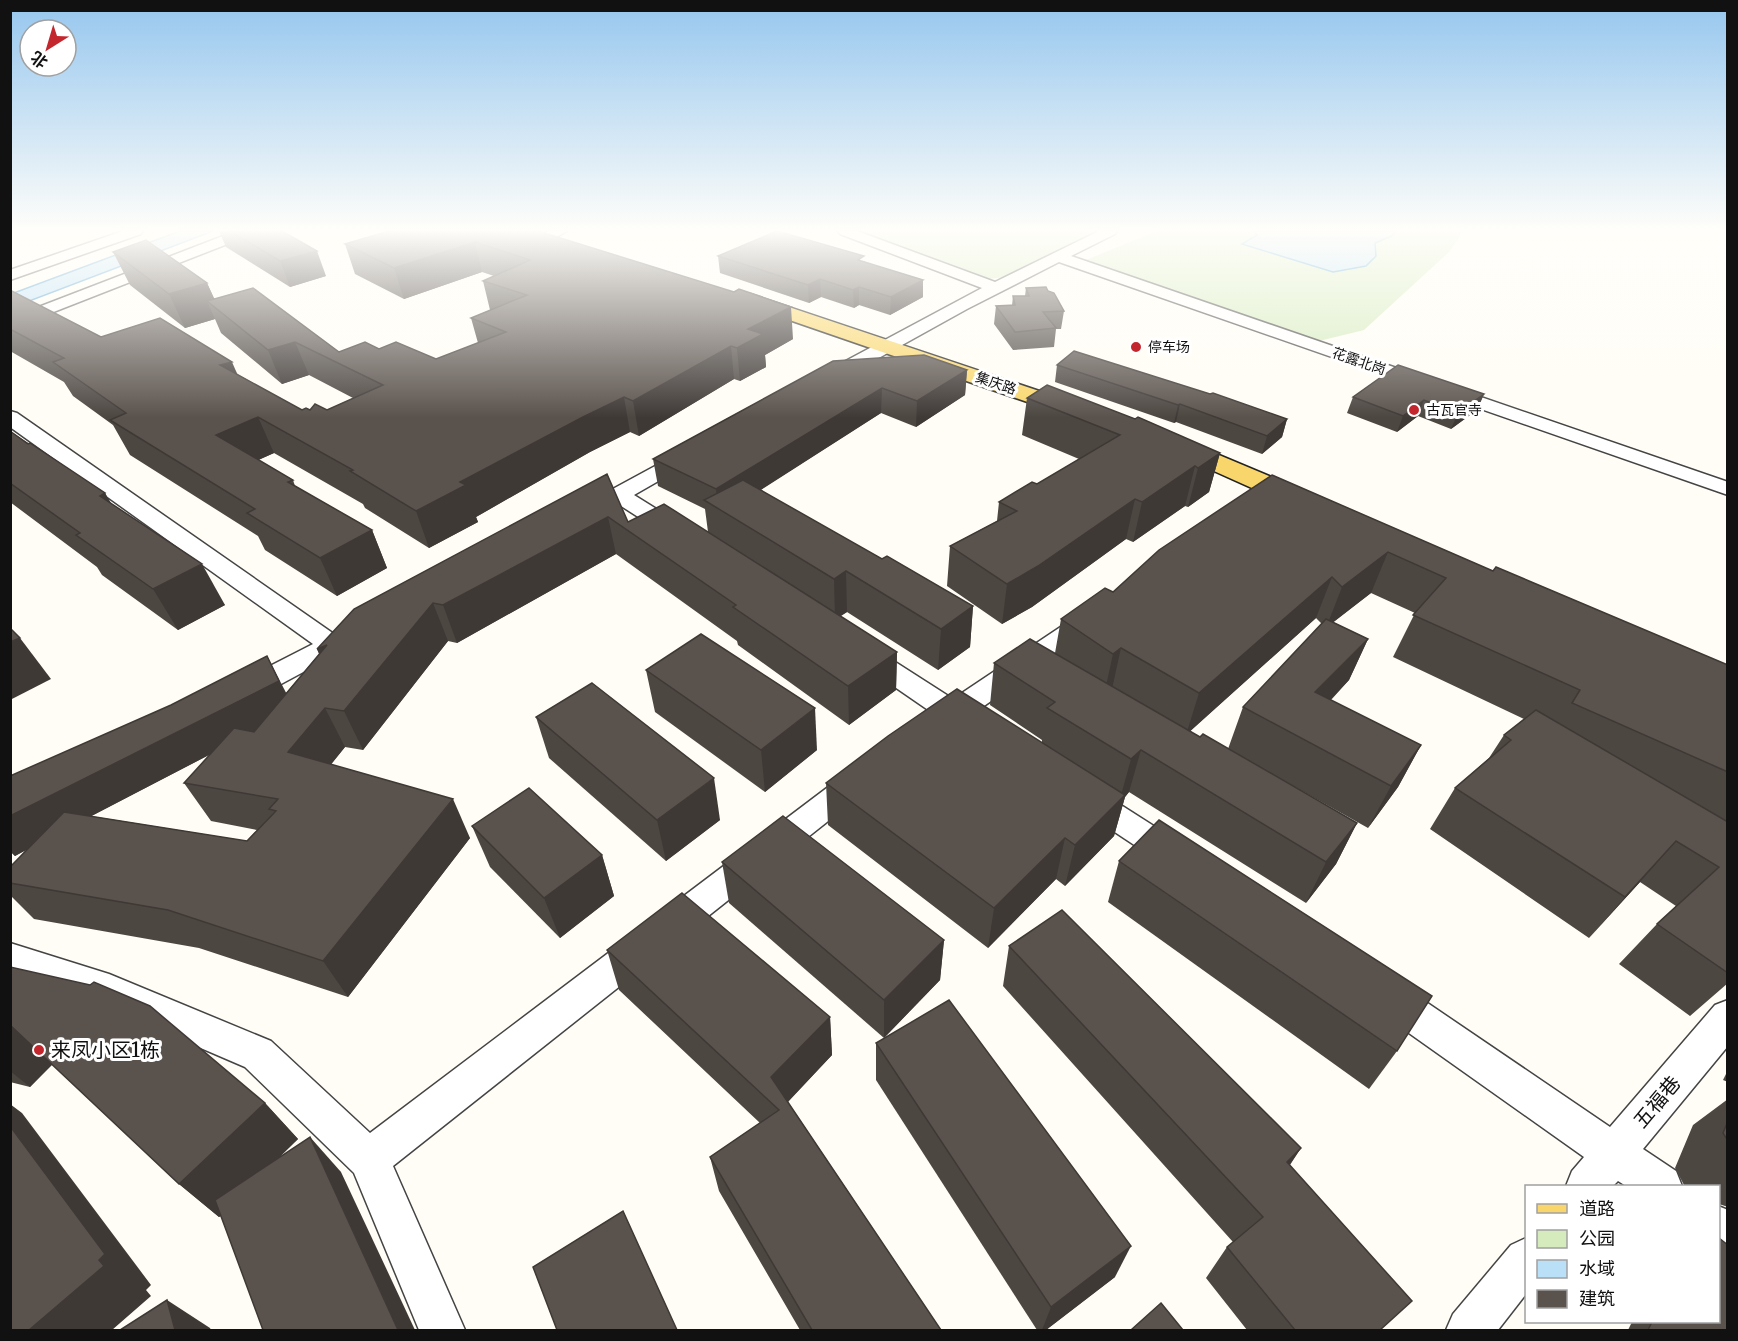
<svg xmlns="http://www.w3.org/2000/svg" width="1738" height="1341" font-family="Merriweather,'Noto Sans SC',serif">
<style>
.green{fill:#d5ebbd}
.water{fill:#b9e0f7;stroke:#3f96cf;stroke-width:1.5}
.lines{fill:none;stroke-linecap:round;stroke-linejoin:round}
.minor-casing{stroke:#444;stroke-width:3}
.major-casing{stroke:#222;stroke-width:3}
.minor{fill:#fff;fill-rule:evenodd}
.major{fill:#f9d66b;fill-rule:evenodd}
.wall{fill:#4d4742;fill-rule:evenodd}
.shaded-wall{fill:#3f3936}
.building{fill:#5a524d;stroke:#3f3936;stroke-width:1.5}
.poi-dot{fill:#c4262e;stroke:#fff;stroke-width:2}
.labels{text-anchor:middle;stroke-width:6;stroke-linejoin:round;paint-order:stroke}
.far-poi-label{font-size:14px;fill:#111;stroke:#fff;text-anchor:start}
.far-street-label{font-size:14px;fill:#111;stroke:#fff}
.near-poi-label{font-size:20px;fill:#111;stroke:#fff;text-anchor:start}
.near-street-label{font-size:20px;fill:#111;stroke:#fff}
</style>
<rect width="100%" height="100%" fill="#fffdf5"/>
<g class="green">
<path d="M849,231H1096L1005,277L988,279Z"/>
<path d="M1157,231H1461L1459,238L1449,252L1364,330L1319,341L1081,262Z"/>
</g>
<g class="water">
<path d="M180,231H213L11,308V294Z"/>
<path d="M1253,231H1396L1392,236L1375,243L1376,256L1366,266L1333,272L1242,244L1257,235Z"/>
</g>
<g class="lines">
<g class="minor-casing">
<g id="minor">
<path d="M123,231H143L141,234L10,280V270Z"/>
<path d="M236,231H255L253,234L10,329V318Z"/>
<path d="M548,231H567L553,239H543L541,236Z"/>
<path d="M838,231H857L995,282L1099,231H1117L1115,234L1071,256L1728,482V495L1059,262L967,309L839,380H825L823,376L825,372L982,288L840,234Z"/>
<path d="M10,411L17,413L334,634L352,626L361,629L365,635L361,641L255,698L245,701L235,698L231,691L235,684L313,644L10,427Z"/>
<path d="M688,450L695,452L698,456L695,460L634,495L687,528L691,533L687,538L679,540L671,538L618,504L606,509L598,507L595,502L598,497L681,452Z"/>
<path d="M1086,614L1095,616L1099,622L1095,628L974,713L981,722L977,729C964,733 961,727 951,727C944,728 942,728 935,726L931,719L934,714L857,661L853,655L857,649L866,646L875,649L953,699L1077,616Z"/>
<path d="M855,771L866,775L870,783L866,791L393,1166L465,1330H419L354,1173L245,1067L89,1000L10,974V943L109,974L271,1041L370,1133L844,775Z"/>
<path d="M1088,787L1099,791L1185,846L1190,855L1185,864L1174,868L1163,864L1077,807L1073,799L1077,791Z"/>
<path d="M1388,980L1401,985L1610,1127L1715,1005L1728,1000V1046L1643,1149L1676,1171L1682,1186H1626L1618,1181L1613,1186H1566L1572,1171L1584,1157L1375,1009L1370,997L1375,985Z"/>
<path d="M1718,1206L1728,1210V1254L1718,1251Z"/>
<path d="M1526,1238V1294L1498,1330H1446L1453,1314L1511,1245Z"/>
</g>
</g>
<g class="major-casing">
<g id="major">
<path d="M750,294L1081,405L1085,410L1081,415L1073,417L1065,415L743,304L740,300L743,296Z"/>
<path d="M1176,437L1312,494L1316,500L1312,506L1302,508L1292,506L1167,450L1163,445L1167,440Z"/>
</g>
</g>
<use href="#minor" class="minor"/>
<use href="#major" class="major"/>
</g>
<g class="wall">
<path d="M219,231H282L326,276L290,287L226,247Z"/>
<path d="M538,231L793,339L765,355L766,367L740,381L734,379L639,436L630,432L590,452L476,517L478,522L429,548L365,508L363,504L274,453L258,460L293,480L295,486L372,530L387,568L337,596L265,550L258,536L130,455L113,425L73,396L64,382L10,351V292L101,337L237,374L302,410H327L353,398L309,375L282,384L221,333L215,319L185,328L130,285L113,252L207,283L214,298L339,352L379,349L436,359L478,343L471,318L490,310L483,281L494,276L482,272L404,299L355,274L345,244Z"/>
<path d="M718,256L864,261L923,297L890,315L859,305L854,308L821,297L809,303L720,273Z"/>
<path d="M1026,288L1048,291L1064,311L1061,329H1056L1054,347L1013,350L994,324L996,306L1012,305L1013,296H1025Z"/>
<path d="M833,361L967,370L965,395L916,427L881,413L760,490L882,559L973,606L970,647L938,670L847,612L840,616L897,652L896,690L849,725L738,645L737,641L616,554L457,643L448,641L363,750L345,747L331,764L470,838L348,997L199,948L34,919L10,895V867L27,849L15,856L10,851V776L286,693L319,654L317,649L607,474L628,522L708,532L705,509L658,486L653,459ZM211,754L184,783L211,821L257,830L247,841L91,816Z"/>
<path d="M1057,365L1287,419L1282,437L1262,454L1176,422L1174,423L1055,382Z"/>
<path d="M1484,394L1477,410L1451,429L1418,416L1397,432L1347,413L1353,397Z"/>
<path d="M1027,398L1220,453L1209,492L1188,507L1185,506L1133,542L1126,539L1032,607L1002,624L947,586L950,546L997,521L999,502L1037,484L1079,459L1022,435Z"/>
<path d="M10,431L105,493L110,503L225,605L178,630L102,575L97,567L10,502Z"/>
<path d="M1272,475L1493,571L1728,665V983L1690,1016L1619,964L1657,924L1676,906L1640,882L1589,938L1430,829L1455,788L1489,758L1504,735L1524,719L1393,657L1415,613L1371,593L1333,622L1368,639L1349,680L1331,700L1421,745L1398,787L1368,828L1254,764L1357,823L1336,864L1306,903L1129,792L1125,797L1114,836L1065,886L1056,879L988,948L828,825L826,783L1042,742V740L990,705L994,663L1055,653L1061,619L1113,592ZM1316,618L1322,624L1243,707L1228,749L1200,737L1190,731Z"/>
<path d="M646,670L817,750L765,792L655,712Z"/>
<path d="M536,717L720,820L666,861L549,758Z"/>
<path d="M472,826L602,855L614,896L560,938L490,867Z"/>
<path d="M1119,861L1397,1051L1369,1089L1108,902Z"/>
<path d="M722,862L944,940L940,980L884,1038L729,903Z"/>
<path d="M1009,946L1301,1148L1290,1165L1380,1330H1247L1206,1278L1227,1247L1233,1242L1003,986Z"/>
<path d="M607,950L830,1017L832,1055L788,1102L941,1330H800L719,1191L710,1157L760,1123L619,990Z"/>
<path d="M10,967L265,1103L298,1139L279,1157L341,1172L219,1217L179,1184L52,1064L30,1087L10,1082Z"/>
<path d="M876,1043L1115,1277L1046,1330H1037L876,1080Z"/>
<path d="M1728,1070V1082L1723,1080Z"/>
<path d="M1728,1099V1207L1719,1204V1205V1186H1686L1684,1185L1675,1168L1693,1125Z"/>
<path d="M1632,1322H1719L1728,1330H1628Z"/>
</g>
<g class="shaded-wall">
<path d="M475,242L482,272L404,299L394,268Z"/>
<path d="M317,251L326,276L290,287L280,261Z"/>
<path d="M820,279L821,297L809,303L808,285Z"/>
<path d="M923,280V297L890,315L891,297Z"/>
<path d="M207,283L220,312L207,301L215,319L185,328L169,294Z"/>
<path d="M859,287V305L854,308L853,290Z"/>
<path d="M791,307L793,339L765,355L766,367L740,381L737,348L748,329Z"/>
<path d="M295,342L309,375L282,384L268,350Z"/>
<path d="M731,346L734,379L639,436L633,401Z"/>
<path d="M232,362L247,396L220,365Z"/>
<path d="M967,370L965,395L916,427L917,401Z"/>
<path d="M882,388L881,413L725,513L718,508L716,489Z"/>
<path d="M1484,394L1477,410L1451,429L1458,413Z"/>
<path d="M624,397L630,432L590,452L476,517L478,522L429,548L416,511L460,482L583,417Z"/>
<path d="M1424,400L1418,416L1397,432L1403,416Z"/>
<path d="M1180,404L1176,422L1174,423L1178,405Z"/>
<path d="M258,417L274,453L234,471L216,435Z"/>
<path d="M1287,419L1282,437L1262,454L1267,436Z"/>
<path d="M1220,453L1209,492L1188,507L1198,468Z"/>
<path d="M1195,466L1185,506L1133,542L1142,502Z"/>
<path d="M105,493L129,533L100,496Z"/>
<path d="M1135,499L1126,539L1032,607L1002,624L1007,584Z"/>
<path d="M608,517L616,554L457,643L443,605Z"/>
<path d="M372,530L387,568L337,596L320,558Z"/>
<path d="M1388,552L1371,593L1326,628L1342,587Z"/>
<path d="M202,564L225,605L178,630L153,589Z"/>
<path d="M846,571L847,612L835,620L834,579Z"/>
<path d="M1332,577L1316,618L1186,735L1199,693Z"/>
<path d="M433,603L448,641L363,750L344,711Z"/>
<path d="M973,606L970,647L938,670L941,629Z"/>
<path d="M20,638L51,679L10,700V642Z"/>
<path d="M1368,639L1349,680L1298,734L1315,692Z"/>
<path d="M327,645L336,687L317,649Z"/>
<path d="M1121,648L1112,689L1104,695L1113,654Z"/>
<path d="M897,652L896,690L849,725L848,686Z"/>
<path d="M267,656L295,710L15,856L10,851V816Z"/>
<path d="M325,708L345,747L310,791L288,752Z"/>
<path d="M815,708L817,750L765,792L761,750Z"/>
<path d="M1421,745L1398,787L1368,828L1391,786Z"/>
<path d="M1141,750L1129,792L1125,797L1114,836L1065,886L1075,845L1120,799L1131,759Z"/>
<path d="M714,778L720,820L666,861L657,820Z"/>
<path d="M453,799L470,838L348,997L323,961Z"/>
<path d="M1357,823L1336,864L1306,903L1326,862Z"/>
<path d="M1065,838L1056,879L988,948L994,908Z"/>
<path d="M1676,841L1640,882L1589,938L1625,897Z"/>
<path d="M602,855L614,896L560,938L544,898Z"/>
<path d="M944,940L940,980L884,1038V1000Z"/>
<path d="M830,1017L832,1055L779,1111L771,1077Z"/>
<path d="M10,1025L54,1063L30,1087L10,1071Z"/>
<path d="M265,1103L298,1139L219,1217L179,1184Z"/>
<path d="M10,1104L22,1113L151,1285L146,1290L151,1296L112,1330H29L99,1260L10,1126Z"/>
<path d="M310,1137L341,1172L415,1330H398Z"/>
<path d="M1301,1148L1277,1183L1287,1162Z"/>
<path d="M1131,1246L1115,1277L1046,1330H1042L1051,1307Z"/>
<path d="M167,1300L210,1328L211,1330H175Z"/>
</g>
<g class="building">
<path d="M230,231H282L317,251L280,261Z"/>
<path d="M389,231H538L734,292L739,289L791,307L748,329L763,334L737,348L731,346L633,401L624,397L583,417L460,482L466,485L416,511L350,471L353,470L258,417L216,435L293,480L288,482L372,530L320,558L247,513L255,509L110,420L126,413L53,362L64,358L10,329V292L12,291L101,337L160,318L232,362L220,365L302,410L306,408L310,410L315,404L327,410L383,385L295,342L268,350L207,301L253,288L339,352L365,342L379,349L396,342L436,359L506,332L471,318L527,295L483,281L530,260L475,242L394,268L345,244Z"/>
<path d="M777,231L864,256L858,260L923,280L891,297L859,287L853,290L820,279L808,285L718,256Z"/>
<path d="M146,240L207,283L169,294L113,252Z"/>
<path d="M1046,287L1048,291L1054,293L1064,311L1043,312L1056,328L1015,332L996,306L1015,305L1013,296H1029L1026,288Z"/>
<path d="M1074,351L1210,394L1213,393L1287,419L1267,436L1180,404L1178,405L1057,365Z"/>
<path d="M924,355L967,370L917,401L882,388L716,489L653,459L833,361Z"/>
<path d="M1398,365L1484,394L1458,413L1424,400L1403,416L1353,397Z"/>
<path d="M1047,385L1135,419L1138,417L1220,453L1198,468L1195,466L1142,502L1135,499L1038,566L1007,584L950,546L1017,511L999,502L1032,482L1037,484L1120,435L1027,398Z"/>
<path d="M10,431L28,444L30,443L105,493L100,496L202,564L153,589L76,535L80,533L10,483Z"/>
<path d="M607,474L628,522L664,504L897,652L848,686L733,607L736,605L608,517L443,605L433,603L344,711L325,708L288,752L453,799L323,961L168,910L10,883V867L64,812L247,841L276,811L269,809L278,799L184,783L234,728L254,732L327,645L317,649L354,609Z"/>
<path d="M1272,475L1493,571L1496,567L1728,665V772L1572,703L1580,690L1413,615L1446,578L1388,552L1342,587L1332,577L1199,693L1121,648L1113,654L1061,619L1105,588L1113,592L1159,550Z"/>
<path d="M743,480L882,559L887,556L973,606L941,629L846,571L834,579L704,500Z"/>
<path d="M1326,619L1368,639L1315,692L1421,745L1391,786L1243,707Z"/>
<path d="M10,628L20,638L10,642Z"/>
<path d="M701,634L815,708L761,750L646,670Z"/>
<path d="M1030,639L1200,737L1203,734L1357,823L1326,862L1141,750L1131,759L1047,708L1055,702L994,663Z"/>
<path d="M267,656L279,681L10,816V776L171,705Z"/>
<path d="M592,683L714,778L657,820L536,717Z"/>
<path d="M957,689L1125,795L1075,845L1065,838L994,908L826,783L888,736Z"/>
<path d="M1536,710L1728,822V973L1657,924L1719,867L1676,841L1625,897L1455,788L1511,740L1504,735Z"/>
<path d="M529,788L602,855L544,898L472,826Z"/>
<path d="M783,816L944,940L884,1000L722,862Z"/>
<path d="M1159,820L1432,996L1397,1051L1119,861Z"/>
<path d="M682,893L830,1017L771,1077L941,1330H812L710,1157L779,1110L607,950Z"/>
<path d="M1062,910L1301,1148L1287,1162L1412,1301L1380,1330H1295L1227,1247L1263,1217L1009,946Z"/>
<path d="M10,967L90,985L94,982L150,1006L265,1103L179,1184L10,1025Z"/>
<path d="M949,1000L1131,1246L1051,1307L876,1043Z"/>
<path d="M1728,1121V1141L1723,1133Z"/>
<path d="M10,1126L105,1254L99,1260L104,1266L29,1330H10Z"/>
<path d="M310,1137L398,1330H263L215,1200Z"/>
<path d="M623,1211L677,1330H557L533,1267Z"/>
<path d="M1719,1238L1728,1245V1330H1648L1652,1322H1719Z"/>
<path d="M167,1300L175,1330H120Z"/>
<path d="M1161,1303L1183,1330H1131Z"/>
</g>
<linearGradient id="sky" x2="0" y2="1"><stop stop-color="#95c6ee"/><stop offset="0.55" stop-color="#fffefa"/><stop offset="1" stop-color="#fffefa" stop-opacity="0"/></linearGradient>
<rect width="1738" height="418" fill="url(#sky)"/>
<g class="poi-dot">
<circle cx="1136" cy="347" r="6"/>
<circle cx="1414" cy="410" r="6"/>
<circle cx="39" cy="1050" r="6"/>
</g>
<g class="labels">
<g class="far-poi-label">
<text x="1148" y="352">停车场</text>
<text x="1426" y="415">古瓦官寺</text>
</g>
<g class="far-street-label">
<text transform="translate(1359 361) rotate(19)" y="5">花露北岗</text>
<text transform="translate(996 383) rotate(19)" y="5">集庆路</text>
</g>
<g class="near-poi-label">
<text x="51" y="1057">来凤小区1栋</text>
</g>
<g class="near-street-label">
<text transform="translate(1657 1102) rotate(-50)" y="7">五福巷</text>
</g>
</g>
<rect width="1738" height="1341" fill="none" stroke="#111111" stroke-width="24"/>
<rect x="1525" y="1185" width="195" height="138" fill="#ffffff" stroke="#a0a0a0" stroke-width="1.5"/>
<rect x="1537" y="1204" width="30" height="9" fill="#f9d66b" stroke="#a0a0a0" stroke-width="1.5"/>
<text x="1579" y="1215" font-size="18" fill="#111111">道路</text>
<rect x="1537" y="1230" width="30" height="18" fill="#d5ebbd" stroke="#a0a0a0" stroke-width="1.5"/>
<text x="1579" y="1245" font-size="18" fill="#111111">公园</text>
<rect x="1537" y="1260" width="30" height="18" fill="#b9e0f7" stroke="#a0a0a0" stroke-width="1.5"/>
<text x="1579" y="1275" font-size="18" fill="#111111">水域</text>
<rect x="1537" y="1290" width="30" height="18" fill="#5a524d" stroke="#a0a0a0" stroke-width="1.5"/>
<text x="1579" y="1305" font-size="18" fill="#111111">建筑</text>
<g transform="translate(48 48) rotate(217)"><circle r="28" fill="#ffffff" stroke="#a0a0a0" stroke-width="1.5"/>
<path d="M0-4.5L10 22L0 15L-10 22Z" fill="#c4262e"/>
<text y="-9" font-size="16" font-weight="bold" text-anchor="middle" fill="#111111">北</text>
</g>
</svg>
